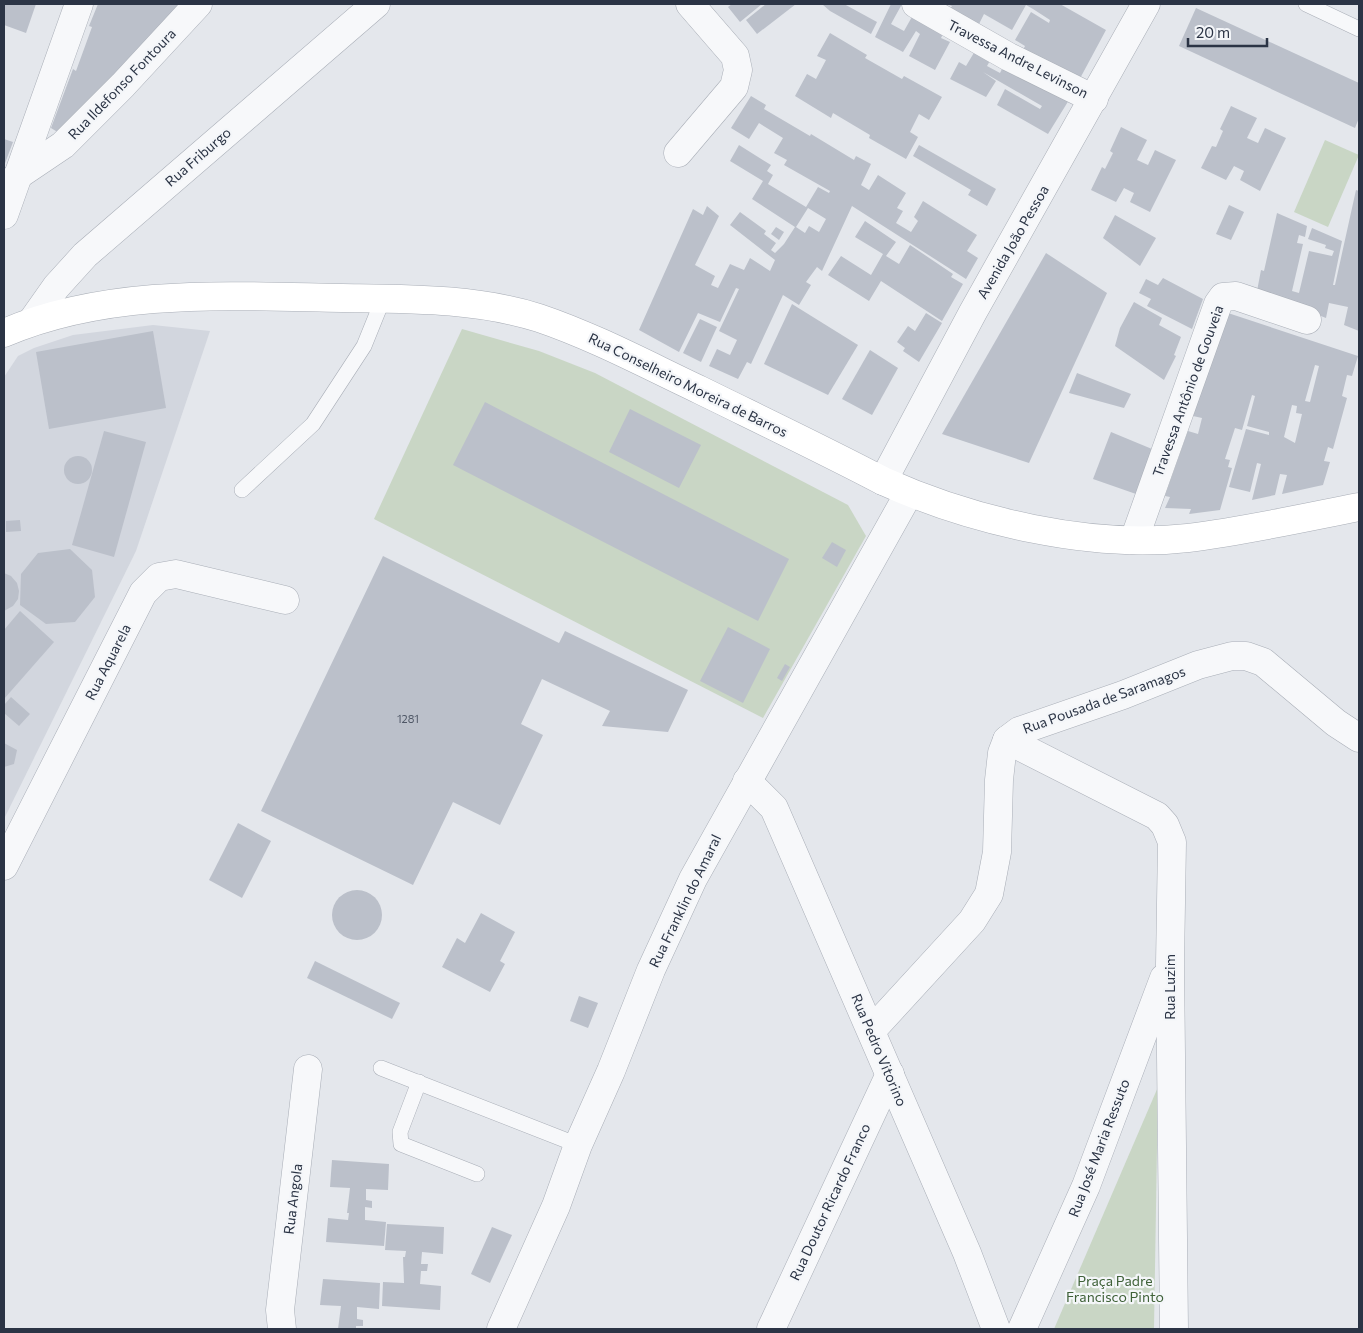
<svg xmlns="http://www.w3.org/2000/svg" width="1363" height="1333" font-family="Commissioner,sans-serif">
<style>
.built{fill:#d2d6de}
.green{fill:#c9d6c5}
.building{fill:#bbc0ca;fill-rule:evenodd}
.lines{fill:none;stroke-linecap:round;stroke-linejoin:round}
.service-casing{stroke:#a9aeb7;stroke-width:16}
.minor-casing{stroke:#a9aeb7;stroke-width:29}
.tertiary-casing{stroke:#a9aeb7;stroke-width:29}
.secondary-casing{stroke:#a9aeb7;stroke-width:29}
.service{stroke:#f7f8fa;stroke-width:15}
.minor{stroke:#f7f8fa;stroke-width:28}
.tertiary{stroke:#f7f8fa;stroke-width:28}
.secondary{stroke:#fff;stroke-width:28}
.labels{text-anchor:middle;stroke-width:4.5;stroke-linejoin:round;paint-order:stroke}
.number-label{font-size:11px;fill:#4f5766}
.street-label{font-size:14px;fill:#2b3445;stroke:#f4f6f9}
.park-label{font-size:14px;fill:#3f6138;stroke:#f4f6f9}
</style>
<rect width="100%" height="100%" fill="#e4e7ec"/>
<path class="built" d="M153,325L210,331L136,551L4,819V377L18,356L34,348L73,335Z"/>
<g class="green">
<path d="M1325,140L1359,155L1328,227L1294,212Z"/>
<path d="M462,329L539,351L595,373L848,505L866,536L763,718L374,519Z"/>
<path d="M1158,1087L1154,1329H1054Z"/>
</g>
<g class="building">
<path d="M4,4H36L26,33L4,25Z"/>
<path d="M98,4H180L64,136L51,128L73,69L76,71L92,27L89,26Z"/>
<path d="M732,4H762L740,22L728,7Z"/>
<path d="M766,4H796L757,34L746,20Z"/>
<path d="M822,4H844L877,22L871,34L830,11Z"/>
<path d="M891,4H902L891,24L904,31L913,15L945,30L941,38L950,42L935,70L909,56L920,34L916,31L903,52L875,37Z"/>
<path d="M946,4H1060L1106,30L1077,84L1023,50L1025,46L1015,40L1031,12L1049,23L1050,20L1033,9L1026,5L1012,30L984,14L979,24L950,9L952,6Z"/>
<path d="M1196,8L1359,83V118L1355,128L1179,46Z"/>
<path d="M830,33L867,55L865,58L902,79L904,76L942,97L929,120L919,114L910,132L918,137L906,159L869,138L870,135L833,113L831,118L795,96L807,74L816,79L826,60L817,56Z"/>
<path d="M975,51L991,59L987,66L1000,73L1004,65L1069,100L1048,134L997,105L1005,89L1040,109L1042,106L983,72L996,81L986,97L950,79L959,62L966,66Z"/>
<path d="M751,96L766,105L764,109L810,136L811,134L854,160L856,156L871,164L861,185L869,190L878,175L906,193L897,208L903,211L896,223L911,232L918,221L914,217L923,201L977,235L967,251L978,258L966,279L852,206L822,271L817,267L806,282L811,285L799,305L783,295L751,364L747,362L738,379L709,366L717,349L730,355L737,340L719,331L739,289L736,288L720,322L698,313L679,352L639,330L693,209L703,215L707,206L719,216L695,265L715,276L711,285L718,288L730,264L744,270L750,258L770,271L775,260L730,225L740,212L766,231L764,234L776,243L771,250L775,253L784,244L795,227L752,199L763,181L730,161L739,145L771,165L767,171L773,175L768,184L806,207L818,187L829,193L830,191L784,165L787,160L774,153L783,138L759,123L749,139L731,128ZM808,208L826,219L819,232L809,226L805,233L796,227Z"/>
<path d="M1231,106L1257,118L1247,138L1258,143L1265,128L1286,138L1260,191L1240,180L1244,171L1234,166L1226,180L1201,168L1212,146L1216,147L1223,131L1220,129Z"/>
<path d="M1121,127L1147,140L1137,160L1148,165L1155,150L1176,160L1150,212L1130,202L1134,193L1124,188L1116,202L1091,190L1102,167L1105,169L1113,153L1110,151Z"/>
<path d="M4,139L13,142L4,166Z"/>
<path d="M919,145L996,189L987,206L968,195L971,190L913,156Z"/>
<path d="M1356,190L1359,191V331L1344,325L1348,307L1329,303L1326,318L1257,291L1261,270L1264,271L1277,213L1307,226L1305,237L1299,235L1297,243L1303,244L1292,291L1299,293L1309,251L1332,256L1334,251L1325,248L1326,245L1308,239L1312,228L1342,241L1333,285H1335Z"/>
<path d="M1229,205L1244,212L1231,240L1216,234Z"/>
<path d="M1115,215L1156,238L1140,266L1103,238Z"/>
<path d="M865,221L896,242L886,256L899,264L910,245L953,274L951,277L963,284L942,321L881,281L869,301L828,275L841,256L871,275L883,254L855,237Z"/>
<path d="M776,227L784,232L779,240L771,234Z"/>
<path d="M1046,253L1107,293L1029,463L942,434Z"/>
<path d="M1163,278L1203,299L1192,329L1147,306L1151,299L1139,293L1146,279L1158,285Z"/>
<path d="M1134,302L1162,318L1159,325L1181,337L1174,355L1176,356L1164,380L1115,346L1120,328Z"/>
<path d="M792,304L858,345L828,395L764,364Z"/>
<path d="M926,313L942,323L919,362L903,351L905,348L897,342L908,326L915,331Z"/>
<path d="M1228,313L1358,356L1352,376L1347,375L1342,396L1347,398L1333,449L1328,447L1324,461L1330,462L1323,485L1282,494L1287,475L1280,474L1275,495L1252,500L1261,464L1257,463L1250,492L1229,487L1246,429L1269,435V432L1247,426L1255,396L1252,395L1242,430L1235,428L1225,459L1230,460L1228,467L1232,468L1220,510L1189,514L1191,509L1165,508L1170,497L1165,496L1188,431L1198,434L1202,418L1193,416ZM1315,365L1319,366L1310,402L1305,401ZM1292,405L1297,406L1296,413L1302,414L1295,443L1284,437Z"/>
<path d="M700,319L717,327L701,362L683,353Z"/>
<path d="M153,331L166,408L49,429L36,352Z"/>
<path d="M870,350L898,368L872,415L842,399Z"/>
<path d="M1077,373L1131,394L1124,408L1069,393Z"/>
<path d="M485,402L789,559L758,621L453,465Z"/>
<path d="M630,409L701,445L679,488L609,452Z"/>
<path d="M104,431L146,442L114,557L72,545Z"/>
<path d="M1111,432L1152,449L1136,494L1093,479Z"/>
<circle cx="78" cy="470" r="14"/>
<path d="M20,520L21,531L6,532V521Z"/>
<path d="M832,542L846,550L837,567L822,558Z"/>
<path d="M70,549L92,570L95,597L75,622L46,624L20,605L21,574L38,553Z"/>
<path d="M383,556L559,643L565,631L688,690L668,732L602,726L610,711L542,679L521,724L543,735L500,825L453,802L413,885L261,811Z"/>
<path d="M4,573L11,576L17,583L19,591L18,599L13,606L4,611Z"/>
<path d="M20,611L54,642L4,699V630Z"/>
<path d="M728,627L770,649L743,703L700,681Z"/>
<path d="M785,664L790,667L782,681L777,678Z"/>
<path d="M11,697L30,714L19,726L4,713V705Z"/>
<path d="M4,743L17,750L14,764L4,767Z"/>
<path d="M238,823L271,841L242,898L209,880Z"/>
<circle cx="357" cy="915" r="25"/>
<path d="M481,913L515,932L500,961L505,964L490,992L442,967L457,938L465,943Z"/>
<path d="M315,961L400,1003L392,1019L307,978Z"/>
<path d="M579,996L598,1003L588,1028L570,1021Z"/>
<path d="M332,1160L389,1164L388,1190L366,1189V1200L372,1201V1208L365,1207V1220L386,1222L384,1246L326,1242L328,1218L348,1220L349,1213H347L350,1188L330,1187Z"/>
<path d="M387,1224L444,1227L443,1254L422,1252L421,1264H428L427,1271H421L420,1284L441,1286L440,1310L382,1306L383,1282L404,1283L403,1257H405L406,1251L385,1250Z"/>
<path d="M492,1227L512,1235L490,1283L471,1274Z"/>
<path d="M323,1279L380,1283L379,1309L357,1307V1319L363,1320V1326H356V1329H338L341,1306L320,1305Z"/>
</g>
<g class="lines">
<g class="service-casing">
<g id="service">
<path d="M1306,4L1359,29"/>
<path d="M242,490L313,424L364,346L383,299"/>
<path d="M381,1068L578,1145"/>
<path d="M419,1082L400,1132L401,1144L477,1174"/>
</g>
</g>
<g class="minor-casing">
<g id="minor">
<path d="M916,4L1009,57L1094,99"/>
<path d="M678,153L734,87L738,70L735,56L690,4"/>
<path d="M17,176L63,145L123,85L198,4"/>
<path d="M4,215L79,4"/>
<path d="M32,321L56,287L85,255L376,4"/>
<path d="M1134,540L1218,304L1223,297L1236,296L1307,320"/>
<path d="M1007,740L1157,816L1165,825L1172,842L1170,964L1174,1329"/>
<path d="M747,781L774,808L967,1253L996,1329"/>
<path d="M4,866L143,593L159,577L176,574L285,600"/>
<path d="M872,1030L972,921L989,894L997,852L999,780L1002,753L1007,740L1019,731L1123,695L1198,665L1232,656H1246L1263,662L1336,723L1359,738"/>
<path d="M282,1329L280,1310L308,1069"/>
<path d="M771,1329L890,1074"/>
<path d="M1022,1329L1086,1186L1164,978"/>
</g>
</g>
<g class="tertiary-casing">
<g id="tertiary">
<path d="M883,481L973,312L1146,4"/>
<path d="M501,1329L556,1206L578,1145L611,1071L651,970L693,879L909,493"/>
</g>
</g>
<g class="secondary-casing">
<path id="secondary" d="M4,333C109,288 230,296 342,298C408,299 476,298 539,318C595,337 647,365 700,390C761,420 822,449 883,481C972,521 1090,549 1188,538C1245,531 1303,518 1359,507"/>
</g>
<use href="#service" class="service"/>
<use href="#minor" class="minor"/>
<use href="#tertiary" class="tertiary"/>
<use href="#secondary" class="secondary"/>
</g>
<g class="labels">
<g class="number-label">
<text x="408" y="723">1281</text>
</g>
<g class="street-label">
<text transform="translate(1018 59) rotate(27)" y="5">Travessa Andre Levinson</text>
<text transform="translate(122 84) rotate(-46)" y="5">Rua Ildefonso Fontoura</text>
<text transform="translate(198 157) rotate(-41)" y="5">Rua Friburgo</text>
<text transform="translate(1013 242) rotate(-60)" y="5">Avenida João Pessoa</text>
<text transform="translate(688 385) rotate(26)" y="5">Rua Conselheiro Moreira de Barros</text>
<text transform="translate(1188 391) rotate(-70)" y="5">Travessa Antônio de Gouveia</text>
<text transform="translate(108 662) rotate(-63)" y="5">Rua Aquarela</text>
<text transform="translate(1104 700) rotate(-20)" y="5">Rua Pousada de Saramagos</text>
<text transform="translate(685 901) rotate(-64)" y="5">Rua Franklin do Amaral</text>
<text transform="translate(1170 987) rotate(-90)" y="5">Rua Luzim</text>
<text transform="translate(879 1050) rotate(67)" y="5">Rua Pedro Vitorino</text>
<text transform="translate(1099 1148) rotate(-69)" y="5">Rua José Maria Ressuto</text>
<text transform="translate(293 1199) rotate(-83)" y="5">Rua Angola</text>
<text transform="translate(830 1202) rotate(-65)" y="5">Rua Doutor Ricardo Franco</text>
</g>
<g class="park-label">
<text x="1115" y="1286">Praça Padre<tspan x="1115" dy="16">Francisco Pinto</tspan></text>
</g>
</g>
<rect width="1363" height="1333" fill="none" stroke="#2b3445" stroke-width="10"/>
<path d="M1188 38v8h79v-8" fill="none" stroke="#2b3445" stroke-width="2.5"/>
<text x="1196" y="38" font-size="15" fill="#2b3445" stroke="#f4f6f9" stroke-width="4" paint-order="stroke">20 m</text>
</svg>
